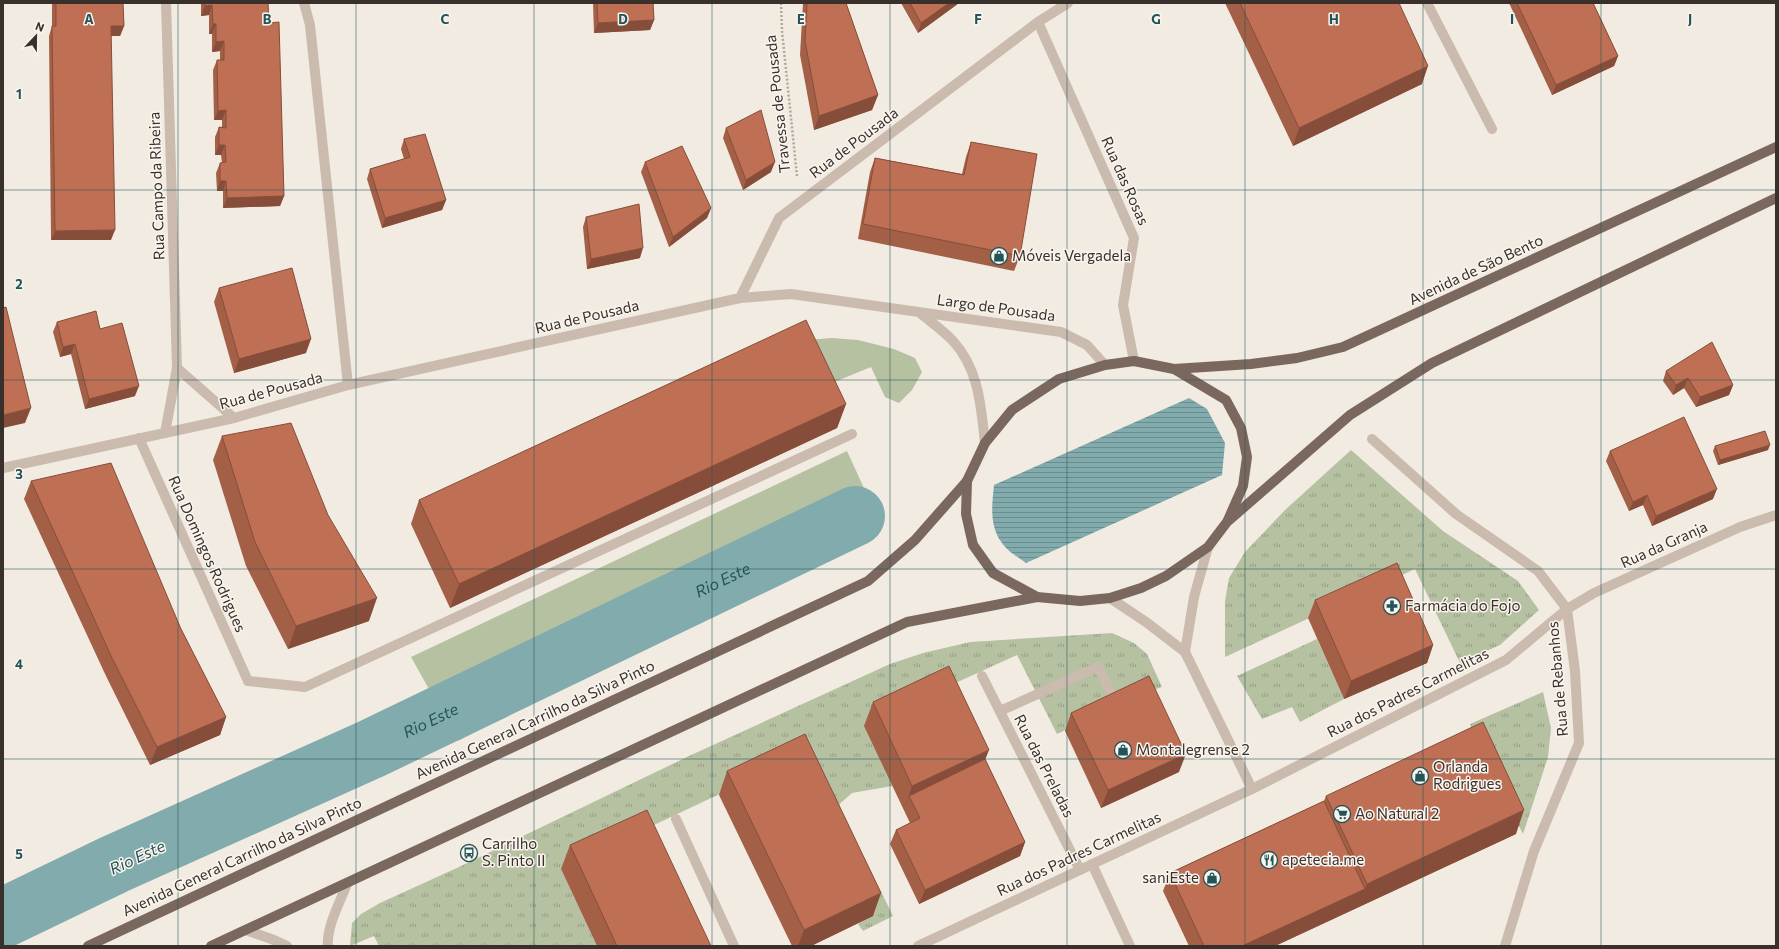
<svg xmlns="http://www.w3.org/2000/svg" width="1779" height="949" font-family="Commissioner,sans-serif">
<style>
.grass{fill:url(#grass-tufts)}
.green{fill:#b6c1a2}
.water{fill:url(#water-rules)}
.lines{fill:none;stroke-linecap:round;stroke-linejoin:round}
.river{stroke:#82abae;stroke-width:60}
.path{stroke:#b6a598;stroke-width:2.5;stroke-dasharray:2 2;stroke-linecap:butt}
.service{stroke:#cabbae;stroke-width:10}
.minor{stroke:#cabbae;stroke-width:10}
.primary{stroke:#7a685e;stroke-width:10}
.wall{fill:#a45f47}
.shaded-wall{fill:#864e3a}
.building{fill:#bf6f53;stroke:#864e3a}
.grid{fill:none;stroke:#235458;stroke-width:1;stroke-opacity:0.55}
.labels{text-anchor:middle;stroke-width:3;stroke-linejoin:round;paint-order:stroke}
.street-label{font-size:15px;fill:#39302c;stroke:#faf4ee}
.poi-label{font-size:15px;fill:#39302c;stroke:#faf4ee;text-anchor:start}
.water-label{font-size:16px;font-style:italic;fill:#235458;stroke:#faf4ee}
.grid-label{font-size:13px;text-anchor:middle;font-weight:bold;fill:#235458;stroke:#faf4ee;stroke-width:3;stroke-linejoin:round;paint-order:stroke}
</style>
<defs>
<pattern id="grass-tufts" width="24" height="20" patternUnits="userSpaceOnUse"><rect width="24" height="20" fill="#b6c1a2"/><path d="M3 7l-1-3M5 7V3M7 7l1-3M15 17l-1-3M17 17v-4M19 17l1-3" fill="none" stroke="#959d84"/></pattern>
<pattern id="water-rules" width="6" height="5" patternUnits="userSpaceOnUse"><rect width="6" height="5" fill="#82abae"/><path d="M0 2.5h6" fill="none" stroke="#6b8c8e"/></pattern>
</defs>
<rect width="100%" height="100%" fill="#f2ebe1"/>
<g class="grass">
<path d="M1351,450L1443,531L1518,581L1539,610L1500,645L1460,663L1415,569L1225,657V601L1229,578L1245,552L1285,510Z"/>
<path d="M1112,633L1134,643L1147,654L1162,687L1142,694L1057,734L1017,655L940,690L892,786L852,793L825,817L796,758L561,869L597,946H379L374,936L350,946L352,923L361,914L380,903L459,867L689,756L890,664L923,653L970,642Z"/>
<path d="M1317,639L1344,699L1300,722L1292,707L1262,719L1237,676Z"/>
<path d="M1543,692L1551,728L1548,757L1523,834L1470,724Z"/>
<path d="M864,857L893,916L863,931L858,924L872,916L848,865Z"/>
</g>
<g class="green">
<path d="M832,338L858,340L894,349L915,358L922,372L912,390L899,403L885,397L871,367L827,385L806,340Z"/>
<path d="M847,451L879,521L458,741L411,657Z"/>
</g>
<path class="water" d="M1189,398L1207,409L1225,443L1222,475L1026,563C1018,557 1007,551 1002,543C989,526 992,504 994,485Z"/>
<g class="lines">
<path class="river" id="s1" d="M3,918L115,864L371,749L855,516"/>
<path class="path" d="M781,3L782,31L797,176"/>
<g class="service">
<path d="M248,681L305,687L852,434"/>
<path d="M1000,711L1098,667L1117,705"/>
</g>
<g class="minor">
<path d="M304,3L310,25L348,385"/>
<path d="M1427,3L1492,129"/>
<path d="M1038,22L1134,238L1123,305L1134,361"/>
<path d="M740,298L779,218L1038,22L1068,3"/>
<path d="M920,313C931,322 944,331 953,341C979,369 981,407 985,443"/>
<path d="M177,368L234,418"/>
<path d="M165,433L177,368L166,3"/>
<path d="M139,438L248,681"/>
<path d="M1372,439L1456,514L1538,571L1567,609L1575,671L1579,743L1534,851L1505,946"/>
<path d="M3,468L234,418L348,385L740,298L791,294L1061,332L1087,345L1105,365"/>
<path d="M1110,598L1146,622L1185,652L1252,789"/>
<path d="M1185,652L1194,597L1208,547"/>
<path d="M982,676L1080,870"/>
<path d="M676,819L734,946"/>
<path d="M1092,864L1130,946"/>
<path d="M246,930L274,940L287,946"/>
<path d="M328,946C326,928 340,902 347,884"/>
<path d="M918,946L1252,789L1506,660L1567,609L1594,593L1740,527L1776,515"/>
</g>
<g class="primary">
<path d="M1776,147L1343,347L1297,358L1251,364L1174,369L1134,361L1105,365L1059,379L1012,410L985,443L967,481L966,514L973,545L993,573L1037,597L1080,601L1110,598L1141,588L1166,576L1208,547L1227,522L1350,415L1432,363L1776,198"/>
<path d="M1174,369L1226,400L1241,428L1247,457L1243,486L1228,520"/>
<path d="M88,946L868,581L915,540L967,481"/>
<path d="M211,946L907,622L1037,597"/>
</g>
</g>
<g class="wall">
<path d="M52,3H123L124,26L120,36H111V240H51L49,36L52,26Z"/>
<path d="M201,3H268L269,23L284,196L280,206L223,208V191H217L216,173L220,163H222L221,155H215V137L219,127H222V120H214L213,70L217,60H220V51L212,52V34H209V15L201,16Z"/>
<path d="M593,3H653L654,20L650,30L594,33Z"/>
<path d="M803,3H846L878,95L872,110L814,130L800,55Z"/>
<path d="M901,3H959L918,33Z"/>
<path d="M1225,3H1399L1422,84L1293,146Z"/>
<path d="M1509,3H1593L1618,56L1614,66L1552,95Z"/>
<path d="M726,128L771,172L743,190L723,138Z"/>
<path d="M404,139L446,200L442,210L382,228L367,179L370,169L404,159L401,149Z"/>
<path d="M971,142L1020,256L1014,271L858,239L870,172L875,158L962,174L966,157Z"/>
<path d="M645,162L711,208L707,218L669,247L641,172Z"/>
<path d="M586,217L640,258L587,269L583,227Z"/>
<path d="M219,288L306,353L234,373L214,302Z"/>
<path d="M57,322L100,329L135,396L85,409L71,354L60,357L53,332Z"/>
<path d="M1666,371L1733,385L1729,395L1696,407L1684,388L1673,395L1663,381Z"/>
<path d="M846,404L837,428L450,608L411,524L419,500Z"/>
<path d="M222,436L369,621L288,649L246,566L213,460Z"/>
<path d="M1715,446L1768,450L1718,465L1713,451Z"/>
<path d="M1610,451L1713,499L1652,526L1643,505L1629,511L1606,461Z"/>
<path d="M31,481L181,629L226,717L220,735L150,765L106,676L24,499Z"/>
<path d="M1315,600L1433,645L1427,663L1344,699L1308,618Z"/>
<path d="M873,702L985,759L1025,842L1020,856L919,904L890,844L896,830L910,823L864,726Z"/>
<path d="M1071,713L1179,772L1101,808L1065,731Z"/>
<path d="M727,771L873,916L811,946H792L719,795Z"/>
<path d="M1326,796L1516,834L1275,946H1189L1163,891L1170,873L1324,801Z"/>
<path d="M570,845L711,946H597L561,869Z"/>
</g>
<g class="shaded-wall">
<path d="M949,3H959L918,33L921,23Z"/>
<path d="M212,5L209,15L201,16L205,6Z"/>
<path d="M654,20L650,30L594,33L598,23Z"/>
<path d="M213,24H216L212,34H209Z"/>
<path d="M111,26H124L120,36H108Z"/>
<path d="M224,41L220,51L212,52L216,42Z"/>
<path d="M1618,56L1614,66L1552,95L1556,85Z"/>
<path d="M1428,66L1422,84L1293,146L1299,128Z"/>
<path d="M878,95L872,110L814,130L819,116Z"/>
<path d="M226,110L222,120H214L218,111Z"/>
<path d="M219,145H225L221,155H215Z"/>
<path d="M775,162L771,172L743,190L746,180Z"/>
<path d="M220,181H226L223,191H217Z"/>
<path d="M284,196L280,206L223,208L227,198Z"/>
<path d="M446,200L442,210L382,228L385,218Z"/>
<path d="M711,208L707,218L669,247L673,237Z"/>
<path d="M115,230L111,240H51L55,231Z"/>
<path d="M643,248L640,258L587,269L591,259Z"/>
<path d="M311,339L306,353L234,373L239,359Z"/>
<path d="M75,344L71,354L60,357L63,347Z"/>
<path d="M1688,378L1684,388L1673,395L1676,385Z"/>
<path d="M1733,385L1729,395L1696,407L1700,397Z"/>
<path d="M139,386L135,396L85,409L89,399Z"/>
<path d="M846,404L837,428L450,608L459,584Z"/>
<path d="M31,408L25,423L3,428V415Z"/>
<path d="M1770,445L1768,450L1718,465L1720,460Z"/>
<path d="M1717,489L1713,499L1652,526L1656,516Z"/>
<path d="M1647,495L1643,505L1629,511L1633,502Z"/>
<path d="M377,598L369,621L288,649L296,626Z"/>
<path d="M1433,645L1427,663L1344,699L1351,681Z"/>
<path d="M226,717L220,735L150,765L157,747Z"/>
<path d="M989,750L980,773L909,796L904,810L912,786Z"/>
<path d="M1186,754L1179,772L1101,808L1108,790Z"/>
<path d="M1524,810L1516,834L1275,946H1242L1365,889L1367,884Z"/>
<path d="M1025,842L1020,856L919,904L925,890Z"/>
<path d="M881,893L873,916L811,946H798L804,930Z"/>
</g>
<g class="building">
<path d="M56,3H123L124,26H111L115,230L55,231L52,26H56Z"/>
<path d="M205,3H268L269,23L279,22L284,196L227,198L226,181H220V163L226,162L225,145H219V127L226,128V110L218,111L217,60H224V41L216,42V24H213L212,5L205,6Z"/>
<path d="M597,3H653L654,20L598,23Z"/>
<path d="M807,3H846L878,95L819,116L805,41Z"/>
<path d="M910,3H949L921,23Z"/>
<path d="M1240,3H1399L1428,66L1299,128Z"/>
<path d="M1517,3H1593L1618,56L1556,85Z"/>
<path d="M761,110L775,162L746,180L726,128Z"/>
<path d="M425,134L446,200L385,218L370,169L410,157L404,139Z"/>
<path d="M971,142L1037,154L1020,256L863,224L875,158L964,175Z"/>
<path d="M682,146L711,208L673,237L645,162Z"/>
<path d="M639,204L643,248L591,259L586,217Z"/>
<path d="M292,268L311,339L239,359L219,288Z"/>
<path d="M6,307L31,408L3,415V308Z"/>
<path d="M96,311L100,329L122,323L139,386L89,399L75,344L63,347L57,322Z"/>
<path d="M806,320L846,404L459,584L419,500Z"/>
<path d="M1712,342L1733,385L1700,397L1688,378L1676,385L1666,371Z"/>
<path d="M1684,417L1717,489L1656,516L1647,495L1633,502L1610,451Z"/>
<path d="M291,423L328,515L377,598L296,626L255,542L222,436Z"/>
<path d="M1765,431L1770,445L1720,460L1715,446Z"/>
<path d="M111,463L181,629L226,717L157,747L112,658L31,481Z"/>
<path d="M1397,563L1433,645L1351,681L1315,600Z"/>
<path d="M949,666L989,750L912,786L873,702Z"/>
<path d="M1149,676L1186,754L1108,790L1071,713Z"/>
<path d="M1483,722L1524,810L1367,884L1326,796Z"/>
<path d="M805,734L881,893L804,930L727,771Z"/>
<path d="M985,759L1025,842L925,890L896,830L920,818L909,796Z"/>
<path d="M1324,801L1365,889L1242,946H1204L1170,873Z"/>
<path d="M647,810L711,946H617L570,845Z"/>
</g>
<path class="grid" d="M178,3V946M356,3V946M534,3V946M712,3V946M890,3V946M1067,3V946M1245,3V946M1423,3V946M1601,3V946M3,190H1776M3,380H1776M3,569H1776M3,759H1776"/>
<defs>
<g id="shop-ring" transform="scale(0.9)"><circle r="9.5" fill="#faf4ee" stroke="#235458" stroke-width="1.5"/><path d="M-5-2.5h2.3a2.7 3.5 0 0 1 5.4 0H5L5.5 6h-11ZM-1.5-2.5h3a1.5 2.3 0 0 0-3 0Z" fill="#235458"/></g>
<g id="pharmacy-ring" transform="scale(0.9)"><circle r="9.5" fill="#faf4ee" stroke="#235458" stroke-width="1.5"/><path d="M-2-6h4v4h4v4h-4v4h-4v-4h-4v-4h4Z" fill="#235458"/></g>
<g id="supermarket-ring" transform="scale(0.9)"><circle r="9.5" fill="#faf4ee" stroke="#235458" stroke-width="1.5"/><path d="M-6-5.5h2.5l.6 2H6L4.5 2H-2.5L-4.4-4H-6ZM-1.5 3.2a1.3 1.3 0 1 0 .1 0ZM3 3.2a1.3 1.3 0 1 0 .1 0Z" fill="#235458"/></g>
<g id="bus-ring" transform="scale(0.9)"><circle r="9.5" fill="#faf4ee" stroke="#235458" stroke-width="1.5"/><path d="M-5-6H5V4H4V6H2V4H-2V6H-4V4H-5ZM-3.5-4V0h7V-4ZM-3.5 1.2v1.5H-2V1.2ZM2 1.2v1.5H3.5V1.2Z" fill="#235458"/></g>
<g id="restaurant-ring" transform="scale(0.9)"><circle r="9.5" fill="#faf4ee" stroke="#235458" stroke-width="1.5"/><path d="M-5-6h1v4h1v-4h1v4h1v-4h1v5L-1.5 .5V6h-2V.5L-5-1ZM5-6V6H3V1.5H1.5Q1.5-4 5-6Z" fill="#235458"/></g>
</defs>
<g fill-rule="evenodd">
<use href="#shop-ring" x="999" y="256"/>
<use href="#pharmacy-ring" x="1392" y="606"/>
<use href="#shop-ring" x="1123" y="750"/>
<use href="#shop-ring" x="1420" y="776"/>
<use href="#supermarket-ring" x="1342" y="814"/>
<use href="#bus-ring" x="469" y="853"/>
<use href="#restaurant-ring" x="1269" y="860"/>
<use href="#shop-ring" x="1212" y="878"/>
</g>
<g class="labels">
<g class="street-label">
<text transform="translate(778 104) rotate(-96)" y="5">Travessa de Pousada</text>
<text transform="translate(854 143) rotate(-37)" y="5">Rua de Pousada</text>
<text transform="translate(1125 181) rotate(66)" y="5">Rua das Rosas</text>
<text transform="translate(157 186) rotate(-92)" y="5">Rua Campo da Ribeira</text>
<text transform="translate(1476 270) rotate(-25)" y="5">Avenida de São Bento</text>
<text transform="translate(996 308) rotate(8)" y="5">Largo de Pousada</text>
<text transform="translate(587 317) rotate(-13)" y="5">Rua de Pousada</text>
<text transform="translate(271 391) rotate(-15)" y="5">Rua de Pousada</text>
<text transform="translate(1664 545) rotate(-24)" y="5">Rua da Granja</text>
<text transform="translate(207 554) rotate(66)" y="5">Rua Domingos Rodrigues</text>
<text transform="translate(1558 679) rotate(-95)" y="5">Rua de Rebanhos</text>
<text transform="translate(1408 693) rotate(-27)" y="5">Rua dos Padres Carmelitas</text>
<text transform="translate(535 720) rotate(-25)" y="5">Avenida General Carrilho da Silva Pinto</text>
<text transform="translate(1044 766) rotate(63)" y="5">Rua das Preladas</text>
<text transform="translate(1079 854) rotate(-25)" y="5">Rua dos Padres Carmelitas</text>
<text transform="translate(242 857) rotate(-25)" y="5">Avenida General Carrilho da Silva Pinto</text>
</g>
<g class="poi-label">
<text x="1012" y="261">Móveis Vergadela</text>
<text x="1405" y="611">Farmácia do Fojo</text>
<text x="1136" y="755">Montalegrense 2</text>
<text x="1433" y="772">Orlanda<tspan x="1433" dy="17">Rodrigues</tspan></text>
<text x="1355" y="819">Ao Natural 2</text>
<text x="482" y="849">Carrilho<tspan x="482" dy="17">S. Pinto II</tspan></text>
<text x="1282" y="865">apetecia.me</text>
<text x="1199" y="883" text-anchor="end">saniEste</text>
</g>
<g class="water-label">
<text dy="6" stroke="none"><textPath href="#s1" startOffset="795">Rio Este</textPath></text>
<text dy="6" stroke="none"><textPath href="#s1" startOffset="471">Rio Este</textPath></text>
<text transform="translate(137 857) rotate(-25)" y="6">Rio Este</text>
</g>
</g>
<g class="grid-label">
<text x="89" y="24">A</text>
<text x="267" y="24">B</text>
<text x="445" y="24">C</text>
<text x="623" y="24">D</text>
<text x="801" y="24">E</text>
<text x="978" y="24">F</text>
<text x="1156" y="24">G</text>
<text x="1334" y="24">H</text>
<text x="1512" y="24">I</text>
<text x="1690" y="24">J</text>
<text x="19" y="99">1</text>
<text x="19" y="289">2</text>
<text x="19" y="479">3</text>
<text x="19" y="669">4</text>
<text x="19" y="859">5</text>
</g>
<rect width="1779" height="949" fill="none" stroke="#39302c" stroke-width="8"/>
<g transform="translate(36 36) rotate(22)" stroke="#faf4ee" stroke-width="3" paint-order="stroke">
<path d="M0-3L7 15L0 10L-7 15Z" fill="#39302c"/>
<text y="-6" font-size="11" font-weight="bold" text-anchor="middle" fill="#39302c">N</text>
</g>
</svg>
